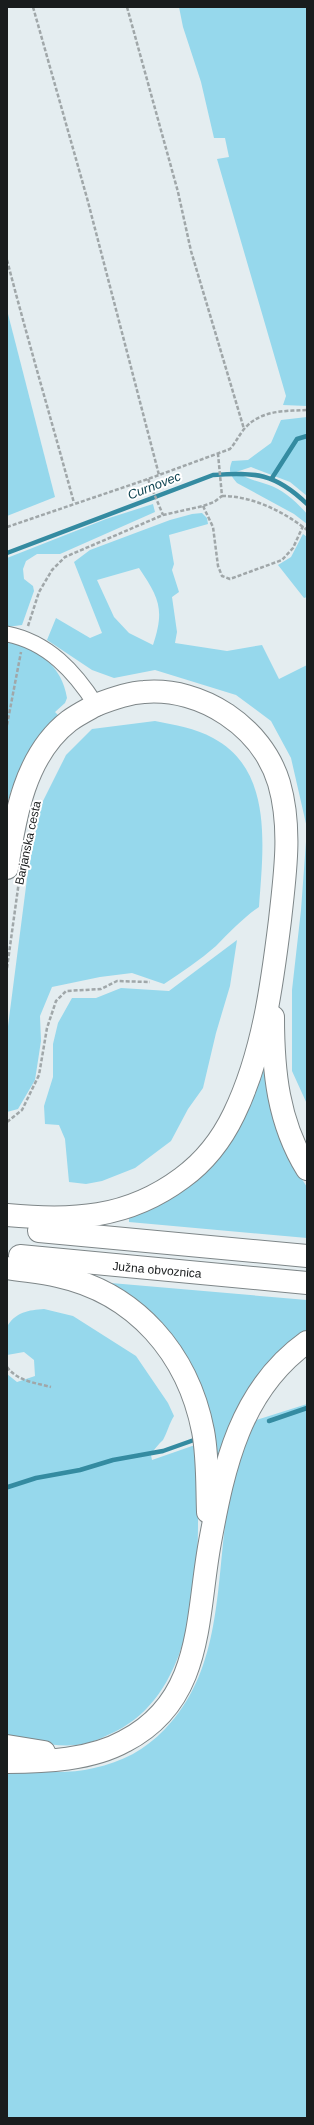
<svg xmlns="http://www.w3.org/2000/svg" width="314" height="2125" font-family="Arial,sans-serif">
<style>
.green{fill:#96d8ec;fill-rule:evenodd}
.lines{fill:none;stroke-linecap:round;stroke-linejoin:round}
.stream{stroke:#348ba1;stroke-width:4.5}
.street-casing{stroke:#7e8688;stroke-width:17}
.primary-casing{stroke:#7e8688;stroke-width:24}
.highway-casing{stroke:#7e8688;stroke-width:24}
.path{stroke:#a0a7a9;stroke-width:2.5;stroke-dasharray:4 2;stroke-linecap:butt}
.street{stroke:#fff;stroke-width:15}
.primary{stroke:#fff;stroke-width:22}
.highway{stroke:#fff;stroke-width:22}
.labels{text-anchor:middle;stroke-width:4;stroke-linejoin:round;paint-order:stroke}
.street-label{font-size:12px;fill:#191c1d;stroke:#fff}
.water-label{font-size:13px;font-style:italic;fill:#104552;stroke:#fff}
</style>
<rect width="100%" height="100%" fill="#e4edf0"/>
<g class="green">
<path d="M179,7H307V406L283,405L286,396L217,159L229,157L225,138H214L201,82L183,27Z"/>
<path d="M7,310L55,497L7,516Z"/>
<path d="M307,417V496L290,482L251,467L236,472C247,479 257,481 269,485C282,489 298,503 307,514V524L294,514L237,483C230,475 228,471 232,461L248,460L271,443L281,420Z"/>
<path d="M153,504L155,512L60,554H37L26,561L23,569L24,579L33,586L34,591L22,625L7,627V558L106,519Z"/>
<path d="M202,513L207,518L208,524L169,535L174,564L172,570L179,592L172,597L177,632L175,643L227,651L262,645L279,679L307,665V1104L292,1071V990L301,910L307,828L291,758L271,721L236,695L155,670L114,678L92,670L47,640L56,618L90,638L102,633L74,562L90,550L170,520L192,514ZM139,568C159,598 165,609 153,645L129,633L114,617L97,580Z"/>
<path d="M303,534L307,537V597L304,598L278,565L291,557Z"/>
<path d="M7,640C37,649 62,665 67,698L65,703L55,712L58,715C34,741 17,769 7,804Z"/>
<path d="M155,721C175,725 195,728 213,738C274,770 263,849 259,907C243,918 230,932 216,946C200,960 182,972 164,984L132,973L100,977L52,987L40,1016L41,1041L35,1080L18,1109L7,1112V1034L28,871L41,805L66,755L92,729Z"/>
<path d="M237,940L230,986L216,1033L203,1088L188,1109L171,1141L135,1168L102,1181L86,1184L69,1182L65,1139L59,1125L45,1124L44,1106L53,1077V1044L58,1023L72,998H96L121,988L169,991Z"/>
<path d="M264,1060L268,1097L278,1135L292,1164L307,1187V1238L129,1222V1217L167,1201Z"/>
<path d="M111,1283L307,1300V1329L279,1352L264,1367L251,1386L216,1476L207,1407L203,1391L189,1361L180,1347L108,1284Z"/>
<path d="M44,1309L73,1316L136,1356L168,1403L174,1416C169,1424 167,1433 163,1440C158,1445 154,1449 151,1455L152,1460L195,1445C201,1534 208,1692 110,1734C100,1739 88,1744 76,1745C53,1747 29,1741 7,1737V1374L17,1382L35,1376L34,1360L24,1352L7,1355V1327C15,1312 29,1310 44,1309Z"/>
<path d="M307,1404V2118H7V1770C36,1771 66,1775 94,1768C122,1762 145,1750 165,1729C225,1667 215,1577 229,1498C233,1473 243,1447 250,1422Z"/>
</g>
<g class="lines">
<g class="stream">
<path d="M272,478L297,439L307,436"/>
<path d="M7,553L213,475C255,472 275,473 307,504"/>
<path d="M269,1421L307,1408"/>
<path d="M8,1487L36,1478L80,1470L113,1460L163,1451L194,1440"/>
</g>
<g class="street-casing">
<path id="street" d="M7,634C48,642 75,672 96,705"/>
</g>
<g class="primary-casing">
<path id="primary" d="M7,868C15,816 25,755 69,721C77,715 87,710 96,705"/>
</g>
<g class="highway-casing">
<g id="highway">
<path d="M273,1017C273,1071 278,1122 307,1169"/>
<path d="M7,1215C72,1221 127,1219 182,1178C204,1162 222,1139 234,1114C263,1054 272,985 280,920C285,874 292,828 279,783C262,727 202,687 144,692C127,693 111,699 96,705"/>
<path d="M39,1231L307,1256"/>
<path d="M20,1256L307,1283"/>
<path d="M7,1268C24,1271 41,1272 58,1276C136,1293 188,1354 203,1431C208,1457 207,1485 208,1512"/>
<path d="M7,1746L44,1752"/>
<path d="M7,1762C45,1762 91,1760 125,1741C204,1700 196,1617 210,1542C224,1466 240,1390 307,1342"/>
</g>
</g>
<g class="path">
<path d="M33,7L87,198L159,475"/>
<path d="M127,7L178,192L191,251L244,429"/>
<path d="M7,260C28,341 52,422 74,503"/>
<path d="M148,479L163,515"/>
<path d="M222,496C252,496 283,511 307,530"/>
<path d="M203,506L213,527L218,566L222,576L230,579L282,560L293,548L303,526"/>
<path d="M7,527L148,479L230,449C236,442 239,435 245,428C261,410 285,411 307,410"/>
<path d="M28,626L39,592L52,570L65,557L163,515L203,506L214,502L222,496L218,454"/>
<path d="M7,725L21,652"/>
<path d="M7,968L19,881"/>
<path d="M7,1122L22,1110L39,1075L47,1028L56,1001L66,991L101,989L117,981L150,982"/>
<path d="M7,1367C17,1381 36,1383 51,1387"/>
</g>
<use href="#street" class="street"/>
<use href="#primary" class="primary"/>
<use href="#highway" class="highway"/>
</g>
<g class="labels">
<g class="street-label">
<text transform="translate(28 843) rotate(-78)" y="4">Barjanska cesta</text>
<text transform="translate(157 1270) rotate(5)" y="4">Južna obvoznica</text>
</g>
<g class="water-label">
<text transform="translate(154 485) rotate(-21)" y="5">Curnovec</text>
</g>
</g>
<rect width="314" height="2125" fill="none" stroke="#191c1d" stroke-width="16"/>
</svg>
